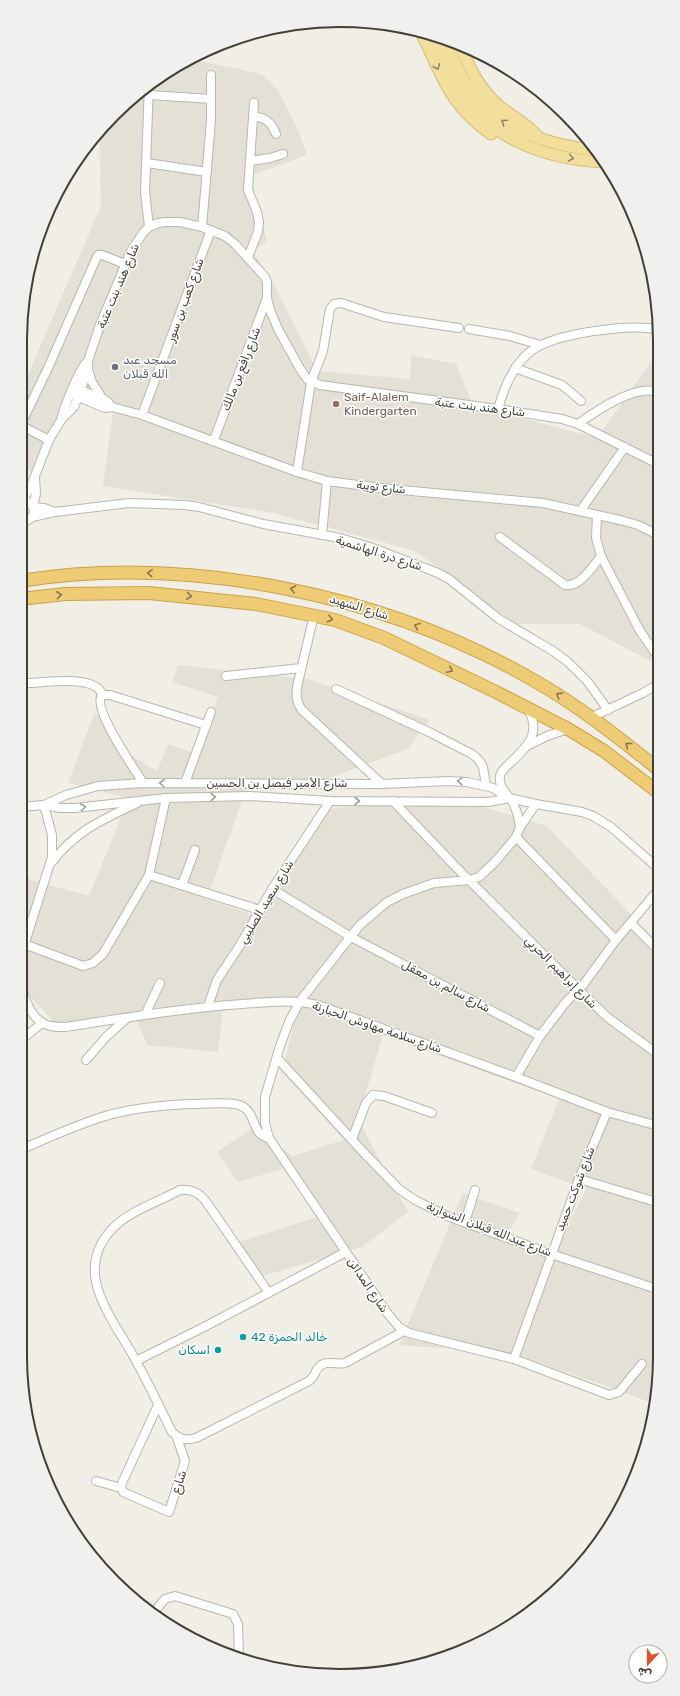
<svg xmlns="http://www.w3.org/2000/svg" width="680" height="1696" font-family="Rubik,Cairo,sans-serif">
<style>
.residential{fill:#e4e0d5}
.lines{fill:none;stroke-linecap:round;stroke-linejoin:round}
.minor-casing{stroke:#bbb6aa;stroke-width:10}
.major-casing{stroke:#d5bc70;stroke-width:13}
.highway-casing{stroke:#caa147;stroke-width:14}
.minor{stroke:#fff;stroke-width:8}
.major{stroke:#f2df9e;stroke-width:11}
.highway{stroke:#edcc75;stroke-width:12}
.oneway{stroke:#928765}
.oneway2{stroke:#87774f}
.oneway3{stroke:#a19f9a}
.worship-dot{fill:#6b7280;stroke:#fff;stroke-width:1.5}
.education-dot{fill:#8d6e63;stroke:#fff;stroke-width:1.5}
.culture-dot{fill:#0f9aa8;stroke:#fff;stroke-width:1.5}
.labels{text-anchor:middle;stroke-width:3;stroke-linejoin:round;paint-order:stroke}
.street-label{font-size:12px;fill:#433f36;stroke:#fff}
.worship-label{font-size:12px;fill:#5b616d;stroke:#fff;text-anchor:start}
.education-label{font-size:12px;fill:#785e54;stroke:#fff;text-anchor:start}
.culture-label{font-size:12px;fill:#0d838f;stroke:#fff;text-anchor:start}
.rim{fill:none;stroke:#433f36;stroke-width:2}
</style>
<rect width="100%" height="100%" fill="#f1eee6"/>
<g class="residential">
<path d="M189,59L244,70L263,75L278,90L298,130L307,155L250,176L267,241L253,251L274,285L317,371L410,379L411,355L456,364L473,405L597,438L655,356H657L658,665L580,624H516L415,551L274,513L103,486L114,403L71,382L35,473L20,468V393L101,206L99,129L145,86Z"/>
<path d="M178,665L307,679L430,720L408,749L315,783L247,786L207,899L257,916L328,809L450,797L547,826L659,944L660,1356L652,1403L612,1388L512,1353L399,1345L463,1193L520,1213L502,1241L553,1256L586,1189L531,1169L559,1099L383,1035L358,1119L408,1212L362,1247L255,1278L235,1243L323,1215L283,1169L238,1182L217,1152L252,1128L293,1156L344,1140L282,1072L299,1003L223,1008L218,1052L147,1045L136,1017L55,1023L20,986V847L30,880L89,896L129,798L68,783L95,712L122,750L157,771L168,744L197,754L218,697L172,682Z"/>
</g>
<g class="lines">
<g class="minor-casing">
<g id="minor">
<path d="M150,95L211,99"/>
<path d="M253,117C264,116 272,123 276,134"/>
<path d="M250,161L270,158L283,154"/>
<path d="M147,163L207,172"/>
<path d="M149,227L145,192L149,84"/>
<path d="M202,227L211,120V75"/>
<path d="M248,257L258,232L259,222L257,212L248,190L254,103"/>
<path d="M469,329L510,336L540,345"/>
<path d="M515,368L562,385L581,401"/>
<path d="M88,370L92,382L102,398"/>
<path d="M76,388L107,401L112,407"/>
<path d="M71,394L105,408L112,407L142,415L297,472L327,481L390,489L543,503L620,520L638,525L658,535"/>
<path d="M498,409C504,387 513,365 531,351C555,333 628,324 657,329"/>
<path d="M142,415L211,230"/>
<path d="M61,420C64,408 79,368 88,361"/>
<path d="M578,424C596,411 635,384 657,392"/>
<path d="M49,440L24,427L22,424L23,420L48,368L96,259L98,255H102L125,264"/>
<path d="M214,440L267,298"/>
<path d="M297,472L311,382L323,351L330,309L334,304L341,303L384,317L459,328"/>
<path d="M23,501L31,486L49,440L61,420L74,407L78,397L88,370V361L100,325L131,251L143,233L149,227L158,223L166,222H180L202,227L225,236L235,244L265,277L267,282V298L270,310L278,329L299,367L307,379L320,385L498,409L562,419L578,424L658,464"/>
<path d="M20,502C38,497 39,525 20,520"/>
<path d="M33,506L36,494L35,477"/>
<path d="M33,507L44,508L55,512"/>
<path d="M581,510L625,447"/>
<path d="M597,515L596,538L601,556L640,631L658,657"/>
<path d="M32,517L55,512L129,503L185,505L199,507L263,524L340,538L370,547L438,573L449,579L499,619L553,651L568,662L588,682L608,710"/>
<path d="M322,535L327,481"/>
<path d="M500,537L565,585C580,588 592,567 601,556"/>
<path d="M314,615L297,687C296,696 296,702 302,710L382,784"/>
<path d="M226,676L301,668"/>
<path d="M20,684C38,683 97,673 102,695"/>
<path d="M336,689L429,732L472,754L479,760L483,767L486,786"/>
<path d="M592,717L643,693L658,684"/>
<path d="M527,746L547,736L568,729"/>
<path d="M143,783C135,769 91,708 102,695H110L206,725"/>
<path d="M185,783L211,712"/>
<path d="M393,801L455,866L579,990L607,1017L659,1055"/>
<path d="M536,804L520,827L516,837L495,862L479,877L470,880L434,883L403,894L387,902L359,926L300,1001L289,1022L280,1046L265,1097V1123L269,1138L388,1314L399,1327L409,1333L514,1359L609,1395L619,1392L642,1364"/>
<path d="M44,805L66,795L98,786L143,783L382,784L448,781L467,782L493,788L509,798L536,804L582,812L593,816L611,827L659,869"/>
<path d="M20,807L44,805L60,808H75L166,798L249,796L330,801L489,802L509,798"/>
<path d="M520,827C519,819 517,811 513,803C508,795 498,787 500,776C501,771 505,768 509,764C527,747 542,734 528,709"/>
<path d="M516,837L616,940"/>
<path d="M52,862C77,830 102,820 137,803"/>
<path d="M149,875L260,910"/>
<path d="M182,885L195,850"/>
<path d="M272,889L351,937L540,1036"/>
<path d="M631,923L659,951"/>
<path d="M24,944L83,966L93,963L103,954L149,875L166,798"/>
<path d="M20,963L21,955L52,857V835L44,805"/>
<path d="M20,975C21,990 28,1015 43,1023C49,1027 57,1027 65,1027C124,1018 183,1008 243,1004C268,1002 293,999 318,1005L516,1077L607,1112L659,1126"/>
<path d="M208,1006L217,980L242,942L272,889L330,801"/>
<path d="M145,1015L160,983"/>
<path d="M20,1041L42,1023"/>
<path d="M277,1058L366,1155L399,1189L415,1200L447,1216L551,1254L660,1290"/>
<path d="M86,1060L106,1037L127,1018"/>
<path d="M516,1077L540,1036L566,1002L583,985L616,940L659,889"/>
<path d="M352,1139L366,1103L373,1095L384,1096L432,1113"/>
<path d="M20,1150C47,1138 74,1126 102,1117C131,1108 163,1105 193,1104C207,1104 222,1102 235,1104C259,1108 249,1135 269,1138"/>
<path d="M579,1179L660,1203"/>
<path d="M465,1222L475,1190"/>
<path d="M269,1293L205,1200C198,1192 190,1189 180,1190C160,1201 130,1211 114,1227C69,1272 114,1319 136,1361C149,1384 160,1408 172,1432C179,1439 186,1441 196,1438L309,1381C315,1377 314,1373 318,1368C325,1359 337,1365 345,1363L404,1331"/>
<path d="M514,1359L579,1179L607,1112"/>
<path d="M136,1361L204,1327L346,1252"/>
<path d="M158,1405L122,1483L121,1488L123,1492L169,1512L185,1461L176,1435"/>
<path d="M96,1481L121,1488"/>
<path d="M154,1612L165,1599L175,1596L233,1614L238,1624L239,1659"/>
</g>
</g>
<g class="major-casing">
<g id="major">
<path d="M421,32C442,74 449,105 491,134"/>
<path d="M434,35C441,52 447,69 456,85C487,138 544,159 603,162"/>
<path d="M444,38C451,54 457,70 467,85C494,128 546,145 594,150"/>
<path d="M459,45C470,68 479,89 499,106C512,117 527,123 538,137"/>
</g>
</g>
<g class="highway-casing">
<g id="highway">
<path d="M20,581C191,554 386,595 535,681C579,706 619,738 658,769"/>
<path d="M20,599L65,594L149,593L256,604L335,620L384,638L496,692L568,729L604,751L659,793"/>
</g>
</g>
<use href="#minor" class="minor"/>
<use href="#major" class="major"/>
<use href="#highway" class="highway"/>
</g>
<defs><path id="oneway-chevron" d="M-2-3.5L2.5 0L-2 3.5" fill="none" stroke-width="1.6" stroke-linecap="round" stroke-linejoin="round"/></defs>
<g class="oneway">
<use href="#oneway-chevron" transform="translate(437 67) rotate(67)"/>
<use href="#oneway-chevron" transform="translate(504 122) rotate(-146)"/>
<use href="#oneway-chevron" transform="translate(571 158) rotate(11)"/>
</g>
<g class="oneway2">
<use href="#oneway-chevron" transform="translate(150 573) rotate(-177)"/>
<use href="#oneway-chevron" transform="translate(293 589) rotate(-169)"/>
<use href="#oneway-chevron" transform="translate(59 595) rotate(-6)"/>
<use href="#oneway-chevron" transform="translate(189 596) rotate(6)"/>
<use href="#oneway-chevron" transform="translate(330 619) rotate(14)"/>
<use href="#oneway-chevron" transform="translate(417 626) rotate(-159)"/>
<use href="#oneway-chevron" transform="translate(450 670) rotate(25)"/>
<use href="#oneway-chevron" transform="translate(559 695) rotate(-147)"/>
<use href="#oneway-chevron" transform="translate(628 745) rotate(-142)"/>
</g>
<g class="oneway3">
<use href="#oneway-chevron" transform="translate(460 781) rotate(-176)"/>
<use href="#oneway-chevron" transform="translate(162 783) rotate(-179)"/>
<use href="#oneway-chevron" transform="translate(213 797) rotate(-1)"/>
<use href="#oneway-chevron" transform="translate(357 801)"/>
<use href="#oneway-chevron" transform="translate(83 807) rotate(-7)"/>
</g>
<circle class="worship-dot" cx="115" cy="367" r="4"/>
<circle class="education-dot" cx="336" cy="404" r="4"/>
<g class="culture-dot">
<circle cx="243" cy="1337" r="4"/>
<circle cx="218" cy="1350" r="4"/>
</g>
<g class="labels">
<g class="street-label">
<text transform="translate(118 286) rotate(-67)" y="4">شارع هند بنت عتبة</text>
<text transform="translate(185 300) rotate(-70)" y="4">شارع كعب بن سور</text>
<text transform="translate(241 369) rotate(-69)" y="4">شارع رافع بن مالك</text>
<text transform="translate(480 407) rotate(7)" y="4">شارع هند بنت عتبة</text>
<text transform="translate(381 487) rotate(6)" y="4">شارع ثويبة</text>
<text transform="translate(379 553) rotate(18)" y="4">شارع درة الهاشمية</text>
<text transform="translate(359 607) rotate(17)" y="4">شارع الشهيد</text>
<text x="277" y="787">شارع الأمير فيصل بن الحسين</text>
<text transform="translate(266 902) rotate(-59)" y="4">شارع سعيد الصليبي</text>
<text transform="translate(561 972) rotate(45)" y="4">شارع إبراهيم الحربي</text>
<text transform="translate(446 986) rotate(28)" y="4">شارع سالم بن معقل</text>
<text transform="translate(377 1027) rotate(19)" y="4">شارع سلامة مهاوش الحبارنة</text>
<text transform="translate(575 1189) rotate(-69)" y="4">شارع شوكت حميد</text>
<text transform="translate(489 1229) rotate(21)" y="4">شارع عبدالله قبلان الشواربة</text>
<text transform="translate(368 1285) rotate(56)" y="4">شارع المدائن</text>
<text transform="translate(179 1482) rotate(-72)" y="4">شارع</text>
</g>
<g class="worship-label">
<text x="123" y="364">مسجد عبد<tspan x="123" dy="14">الله قبلان</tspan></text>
</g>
<g class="education-label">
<text x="344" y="401">Saif-Alalem<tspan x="344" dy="14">Kindergarten</tspan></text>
</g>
<g class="culture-label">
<text x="251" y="1341">خالد الحمزة 42</text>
<text x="210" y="1354" text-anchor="end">اسكان</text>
</g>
</g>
<path d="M0 0H680V1696H0ZM340 27H340A313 313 0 0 1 653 340V1356A313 313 0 0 1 340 1669H340A313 313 0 0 1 27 1356V340A313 313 0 0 1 340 27Z" fill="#f0f0ef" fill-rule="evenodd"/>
<path class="rim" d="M340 27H340A313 313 0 0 1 653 340V1356A313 313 0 0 1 340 1669H340A313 313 0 0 1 27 1356V340A313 313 0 0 1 340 27Z"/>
<g transform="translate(648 1664) rotate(201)"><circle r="19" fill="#ffffff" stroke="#b4b2af"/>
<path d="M0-3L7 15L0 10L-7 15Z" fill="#e0532e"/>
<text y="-6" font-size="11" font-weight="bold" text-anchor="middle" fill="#433f36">ش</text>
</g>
</svg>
